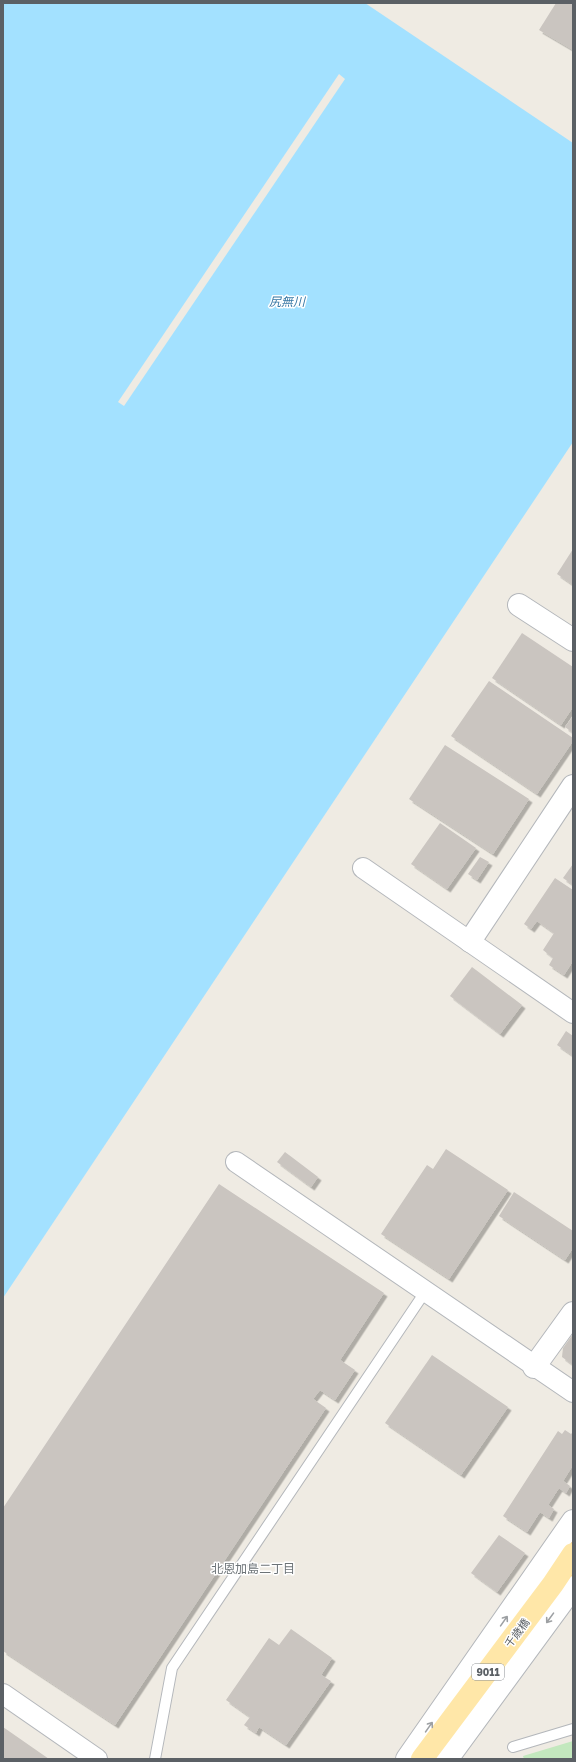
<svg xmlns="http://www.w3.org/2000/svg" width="576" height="1762" font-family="'Golos Text','Noto Sans JP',sans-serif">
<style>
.green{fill:#c3e8be}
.water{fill:#a3e1ff}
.pier{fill:#efebe3}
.building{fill:#cac5c0;filter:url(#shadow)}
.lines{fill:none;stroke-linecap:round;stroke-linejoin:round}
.service-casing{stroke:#b4b7bb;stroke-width:12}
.minor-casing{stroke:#b4b7bb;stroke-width:22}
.tertiary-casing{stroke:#b4b7bb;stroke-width:24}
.primary-casing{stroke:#f9b852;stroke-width:24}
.service{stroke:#fff;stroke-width:10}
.minor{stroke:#fff;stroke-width:20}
.tertiary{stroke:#fff;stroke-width:22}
.primary{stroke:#ffe7a8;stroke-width:22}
.oneway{stroke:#9da0a3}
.labels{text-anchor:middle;stroke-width:3;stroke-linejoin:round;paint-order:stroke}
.shield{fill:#fff;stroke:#8c9093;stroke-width:1}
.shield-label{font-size:10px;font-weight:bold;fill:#5b6065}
.street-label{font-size:11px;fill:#5b6065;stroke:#fff}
.water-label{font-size:12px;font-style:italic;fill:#3677a4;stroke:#fff}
.neighbourhood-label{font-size:12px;fill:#6c7377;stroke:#fff}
</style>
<defs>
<filter id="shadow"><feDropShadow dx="3.5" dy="3.5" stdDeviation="0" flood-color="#0004"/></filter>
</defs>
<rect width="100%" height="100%" fill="#efebe3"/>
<path class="green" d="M573,1741V1759H524L523,1756Z"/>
<path class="water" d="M3,3H365L573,143V442L3,1298Z"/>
<path class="pier" d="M339,74L345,79L124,406L118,402Z"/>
<g class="building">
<path d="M556,3H573V50L539,30Z"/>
<path d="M573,549V585L557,574Z"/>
<path d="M522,633L573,667V707L561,725L492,678Z"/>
<path d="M489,681L573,738V741L537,794L451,736Z"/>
<path d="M573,716V733L565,727Z"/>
<path d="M445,745L529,799L493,854L409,799Z"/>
<path d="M440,823L476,848L447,889L411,864Z"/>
<path d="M480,857L489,862L477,880L468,874Z"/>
<path d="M573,864V885L563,878Z"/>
<path d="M555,878L573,890V961L564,975L549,965L553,958L543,950L554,933L537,921L531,929L524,924Z"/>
<path d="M472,967L522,1005L500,1034L450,996Z"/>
<path d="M566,1031L573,1036V1056L557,1045Z"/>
<path d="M446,1149L508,1190L449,1279L381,1234L427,1165L433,1169Z"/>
<path d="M285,1152L318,1177L311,1187L277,1162Z"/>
<path d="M219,1184L384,1293L340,1360L355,1370L335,1400L320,1390L313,1399L326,1408L115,1725L3,1651V1508Z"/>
<path d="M514,1192L573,1231V1248L565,1260L499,1216Z"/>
<path d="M573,1334V1365L562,1357L563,1348Z"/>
<path d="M432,1355L508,1407L461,1475L385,1423Z"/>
<path d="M565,1430L571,1434L573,1432V1465L563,1481L570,1486L566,1493L559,1488L548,1505L554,1509L549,1518L540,1512L527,1532L503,1516L558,1431L562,1434Z"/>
<path d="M499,1535L525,1553L497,1592L471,1573Z"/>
<path d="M291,1629L332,1658L321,1675L331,1681L286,1745L259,1727L256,1733L244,1725L250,1717L226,1700L269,1638L279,1645Z"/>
<path d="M3,1727L49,1759H3Z"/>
</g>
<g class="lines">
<g class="service-casing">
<g id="service">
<path d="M513,1747L573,1729"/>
<path d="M155,1759L172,1668L425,1292"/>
</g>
</g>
<g class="minor-casing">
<g id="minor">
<path d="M363,868L573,1013"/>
<path d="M236,1162L573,1392"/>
<path d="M3,1694L97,1759"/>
</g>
</g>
<g class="tertiary-casing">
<g id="tertiary">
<path d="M519,605L573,640"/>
<path d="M470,941L573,786"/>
<path d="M534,1367L573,1313"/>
<path d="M407,1759L573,1521"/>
<path d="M447,1759L573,1587"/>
</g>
</g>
<g class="primary-casing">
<path id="primary" d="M422,1759L553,1584L573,1554"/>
</g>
<use href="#service" class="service"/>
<use href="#minor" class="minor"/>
<use href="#tertiary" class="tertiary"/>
<use href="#primary" class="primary"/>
</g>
<defs><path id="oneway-shaft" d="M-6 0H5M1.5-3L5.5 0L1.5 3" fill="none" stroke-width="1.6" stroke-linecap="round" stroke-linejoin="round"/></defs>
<g class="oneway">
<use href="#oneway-shaft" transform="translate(550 1618) rotate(126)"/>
<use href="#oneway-shaft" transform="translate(504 1621) rotate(-55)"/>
<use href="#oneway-shaft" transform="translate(429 1727) rotate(-55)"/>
</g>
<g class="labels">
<rect class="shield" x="472" y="1664" width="32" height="16" rx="3"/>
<g class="shield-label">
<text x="488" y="1676">9011</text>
</g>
<g class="street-label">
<text transform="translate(517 1633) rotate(-53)" y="4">千歳橋</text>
</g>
<g class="water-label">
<text x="287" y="306">尻無川</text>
</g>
<g class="neighbourhood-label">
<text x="253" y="1573">北恩加島二丁目</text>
</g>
</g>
<rect width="576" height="1762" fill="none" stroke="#5b6065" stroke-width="8"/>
</svg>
